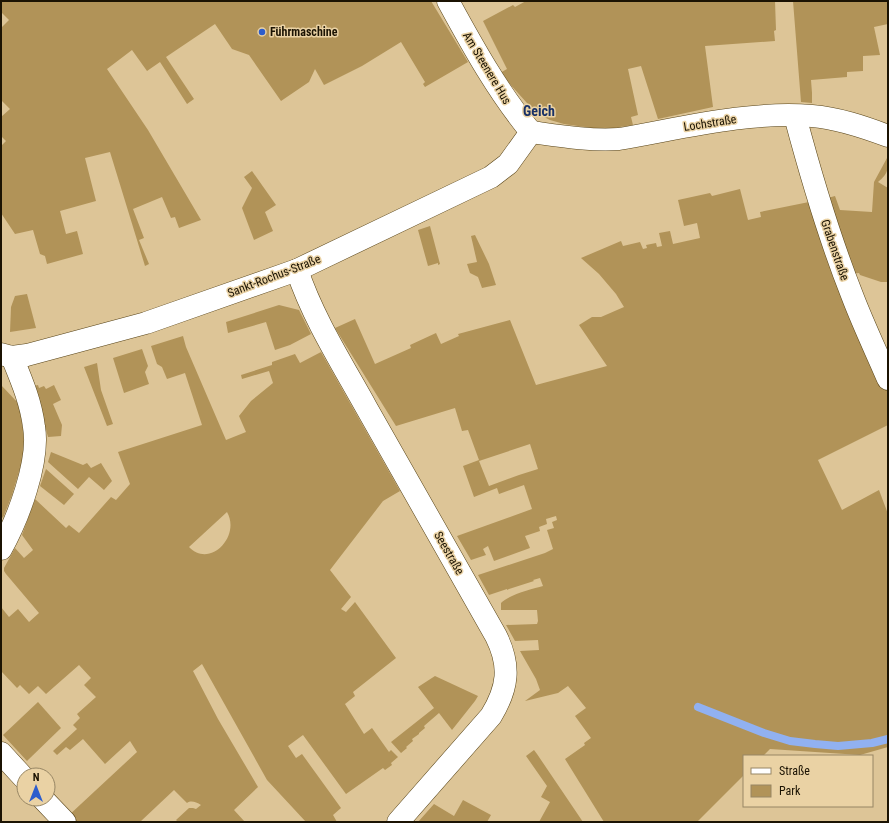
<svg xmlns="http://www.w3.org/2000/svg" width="889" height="823" font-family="'Roboto Condensed',sans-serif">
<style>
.green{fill:#b19358;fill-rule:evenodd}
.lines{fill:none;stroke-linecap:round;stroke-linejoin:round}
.stream{stroke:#91b1f1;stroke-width:8}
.minor-casing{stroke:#574317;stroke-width:23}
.minor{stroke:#fff;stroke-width:22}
.poi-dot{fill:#2d5dcc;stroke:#ead2a4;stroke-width:1.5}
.labels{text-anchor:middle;stroke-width:3;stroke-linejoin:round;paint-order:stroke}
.poi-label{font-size:12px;font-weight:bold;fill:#1b1303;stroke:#ead2a4;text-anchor:start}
.street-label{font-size:12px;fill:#1b1303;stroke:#ead2a4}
.quarter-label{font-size:14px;font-weight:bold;fill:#183066;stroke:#ead2a4}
</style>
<rect width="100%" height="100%" fill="#ddc597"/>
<g class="green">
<path d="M1,1H431L468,62L425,87L423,84L425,82L401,42L362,66L324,85L315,69L309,82L281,101L249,55L232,49L215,24L166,57L194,99L187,104L160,62L147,71L132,50L107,69L148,130L201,220L179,228L175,217L171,218L162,197L133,209L144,238L139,240L149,264L145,266L110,152L85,158L96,201L60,211L66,234L77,231L83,254L47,264L45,256L40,254L33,230L15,234L1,213V146L6,141L1,136V117L10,109L1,100V28L9,20L1,12Z"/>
<path d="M526,1H775L776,30L774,31L775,41L705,46L713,107L658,119L641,66L628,69L638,115L631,117L633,125L607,129L592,128L564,124L550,120L536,113L500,73L507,69L483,21L513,5L515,7Z"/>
<path d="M793,1H888V24L874,27L880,55L863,56V71L847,72V77L811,80L812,93V103L801,102Z"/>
<path d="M887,158H888C888,170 888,174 878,182L888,188V282H881L860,275L859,273L851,274L824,199L835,196L840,210L872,212L874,182Z"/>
<path d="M252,171L276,205L265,212L273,231L254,240L242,208L252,188L244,177Z"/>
<path d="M740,189L748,220L761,217L760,212L814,201L878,371L888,393V425L818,460L842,510L879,490L888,514V747L860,755L770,749L763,756H744V775L697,822H604L565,759L585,745L584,743L591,738L575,716L586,708L568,686L558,693L525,701L540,690L536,679L520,651L539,650L538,640L515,641L506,625L537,624L538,621L537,610H501V603C508,595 532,589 543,586L540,578L533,580L534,581L509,589L507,590V589L489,595L478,575L545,553L553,549L547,530L554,528L552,522L557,520L556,516L546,519L547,524L539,527L540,531L525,536L530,548L494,561L488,546L483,549L486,555L471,560L457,536L532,509L524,485L499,494L497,488L474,497L463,466L479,460L468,430L462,431L455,408L396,426L335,328L355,319L375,364L411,348L410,345L436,333L441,344L459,336L458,334L510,320L536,385L607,366L579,325L592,317H601L624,307L616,294L599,274L581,258L621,241L623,246L640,242L643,249L647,248L646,245L656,243L657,247L662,246L659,233L670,231L673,244L700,238L697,223L684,226L678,200L710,193L712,196ZM530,444L538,469L519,475L489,486L479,461Z"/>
<path d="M430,226L440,264L438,265V263L428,266L418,230Z"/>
<path d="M475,235L489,264L496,285L482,288L478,277L470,273L467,264L477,262L471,236Z"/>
<path d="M27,294L36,328L10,332L11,307L15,296Z"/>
<path d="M279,305L299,310L311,334L290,345L275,350L266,322L228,333L226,322Z"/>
<path d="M183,336L186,347L226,440L246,432L239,416L251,401L273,383L269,371L242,379L241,375L272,365V362L295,354L300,363L321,352L400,491L383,501L330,570L351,597L341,609L346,612L355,602L396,658L353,692L355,696L345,704L364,734L372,728L389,752L391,750L398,757L391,763L392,765L385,770L383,768L346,794L303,735L288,746L296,758L302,754L341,808L333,815L337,822H306L267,780L202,664L193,671L218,719L258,787L234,810L245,822H193L192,821L191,822H178L176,820L189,808H193L196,809L201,805C196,802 191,800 187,803L174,790L140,822H72L67,817L137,752L130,741L105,764L83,739L70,750L66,747L57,755L53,751L77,729L73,725L80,718L77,714L96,697L84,685L91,678L79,665L46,694L38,686L29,694L20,685L17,688L1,671V607L9,617L18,609L29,622L39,613L6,574L4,571V568L15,548L24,558L33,550L22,535L35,499L66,528L69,525L79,533L111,497L116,500L130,484L118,452L202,425L185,373L167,379L162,367L157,364L151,346ZM227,512C241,536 210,569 189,547Z"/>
<path d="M142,349L148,366L145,372L149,384L124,393L113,358Z"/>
<path d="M97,363L101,390L113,424L107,426L84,367Z"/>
<path d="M1,385L19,404L23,430L24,449L21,465L12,495L3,518L1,516Z"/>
<path d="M38,385L39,388L44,386L46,389L54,385L61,400L53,404L62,425L61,436L48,437L34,386Z"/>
<path d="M51,452L83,465L87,463L91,468L101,463L112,481L104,490L89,477L78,489L48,462Z"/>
<path d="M46,469L74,494L64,505L40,486Z"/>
<path d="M435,676L478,696L475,701L452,730L439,713L424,726L425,728L419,733V734L412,739L413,741L406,747L407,748L401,753L391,742L434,708L418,687Z"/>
<path d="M38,702L61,728L27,761L3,735Z"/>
<path d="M534,750L537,754L583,822H539L550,802L541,797L547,786L526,756Z"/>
<path d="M463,800L491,815L487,822H418L434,804L454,816Z"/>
</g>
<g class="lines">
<path class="stream" d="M698,707L764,733L790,741L815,744L838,746L872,743L888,739"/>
<g class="minor-casing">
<g id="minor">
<path d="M448,1C473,47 498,92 531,132"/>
<path d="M795,116C811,176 829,237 852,295C863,324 876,351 888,379"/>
<path d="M531,132C560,136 590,141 619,139C683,128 747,111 812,116C838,118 864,127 888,136"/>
<path d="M297,270C313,318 341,362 366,407C409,484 453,560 496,636C511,666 508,688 491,716L398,822"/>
<path d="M1,354L12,357L27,355L146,323L297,270L491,177L508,164L531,132"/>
<path d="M1,549C18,519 40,461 34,427C31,402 21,379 12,357"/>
<path d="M1,753L24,778"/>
<path d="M43,799L65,822"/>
</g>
</g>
<use href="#minor" class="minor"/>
</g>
<circle class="poi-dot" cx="262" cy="32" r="4"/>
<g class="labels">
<g class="poi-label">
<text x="270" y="36">Führmaschine</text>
</g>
<g class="street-label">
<text transform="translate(487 68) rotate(59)" y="4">Am Steenere Hus</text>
<text transform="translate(710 123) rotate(-9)" y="4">Lochstraße</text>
<text transform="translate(835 250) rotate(71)" y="4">Grabenstraße</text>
<text transform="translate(274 276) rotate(-21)" y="4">Sankt-Rochus-Straße</text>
<text transform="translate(449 553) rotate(60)" y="4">Seestraße</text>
</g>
<g class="quarter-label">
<text x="539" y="116">Geich</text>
</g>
</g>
<rect width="889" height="823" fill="none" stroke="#1b1303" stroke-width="4"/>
<rect x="743" y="755" width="130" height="52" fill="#ead2a4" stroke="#978664"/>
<rect x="751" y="768" width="20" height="6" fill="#ffffff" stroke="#978664"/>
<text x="779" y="775" font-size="12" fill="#1b1303">Straße</text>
<rect x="751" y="785" width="20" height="12" fill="#b19358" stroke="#978664"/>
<text x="779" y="795" font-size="12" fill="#1b1303">Park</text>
<g transform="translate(36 787)"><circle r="19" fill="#ead2a4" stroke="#978664"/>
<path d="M0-3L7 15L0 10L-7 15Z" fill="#2d5dcc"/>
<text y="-6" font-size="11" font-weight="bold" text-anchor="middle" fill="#1b1303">N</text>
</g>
</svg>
